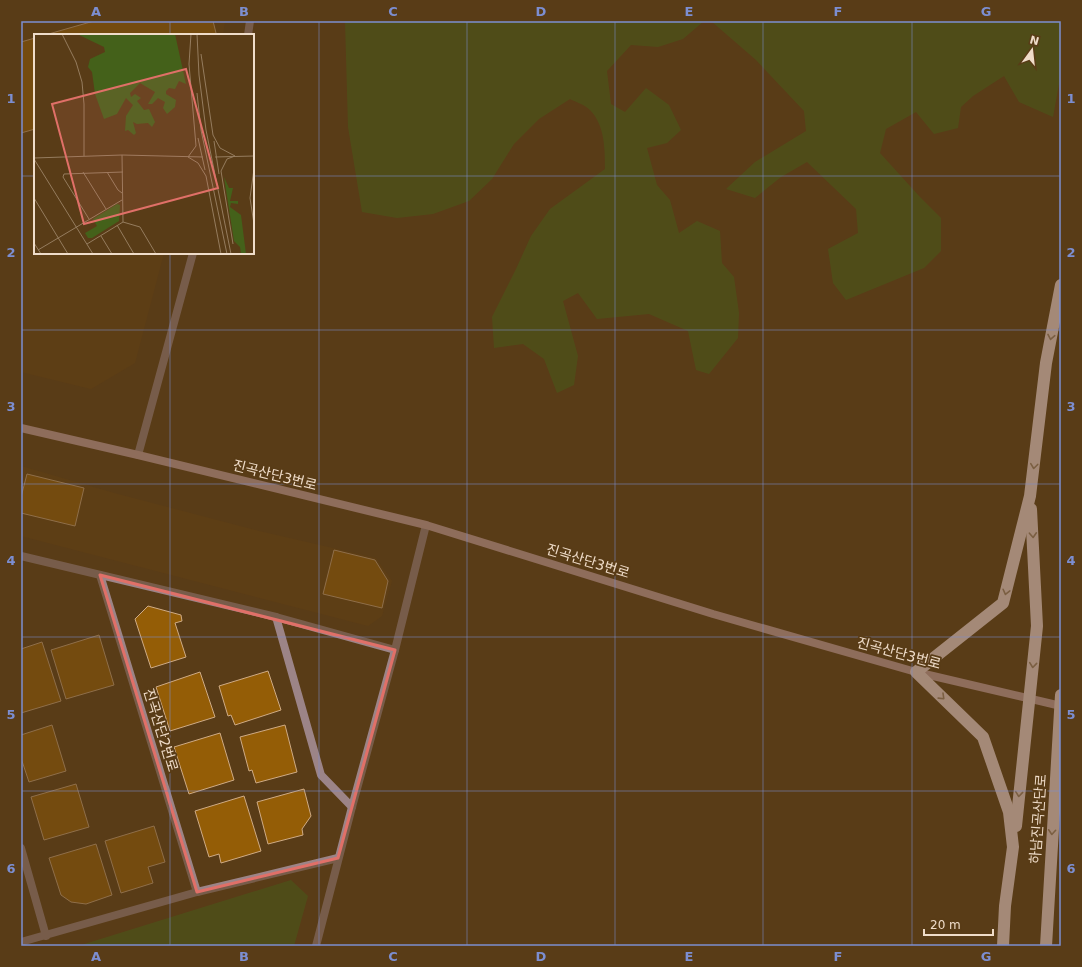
<svg xmlns="http://www.w3.org/2000/svg" width="1082" height="967" font-family="'DejaVu Sans','Noto Sans KR',sans-serif">
<style>
.built{fill:#634012}
.green{fill:#44611a}
.building{fill:#945d06;stroke:#cfab85}
.lines{fill:none;stroke-linecap:round;stroke-linejoin:round}
.street{stroke:#9c8487;stroke-width:8}
.secondary{stroke:#cea8ad;stroke-width:8}
.highway{stroke:#ffe7ea;stroke-width:12}
.oneway{stroke:#a48976}
.marked{fill:none;stroke:#e07068;stroke-width:3;stroke-linejoin:round}
.grid{fill:none;stroke:#7c8ed1;stroke-width:1;stroke-opacity:0.55}
.labels{text-anchor:middle;stroke-width:3.5;stroke-linejoin:round;paint-order:stroke}
.street-label{font-size:14px;fill:#efdcc9;stroke:#593c17}
.inset-road{fill:none;stroke:#957c5e;stroke-width:1}
.view{fill:#e07068;fill-opacity:0.15;stroke:#e07068;stroke-width:2}
.inset-edge{fill:none;stroke:#efdcc9;stroke-width:2}
.neatline{fill:none;stroke:#7c8ed1;stroke-width:1.5}
.grid-label{font-size:13px;text-anchor:middle;font-weight:bold;fill:#7c8ed1}
</style>
<rect width="100%" height="100%" fill="#593c17"/>
<g class="built">
<path d="M21,21H225L223,35H35V253H164L135,363L91,389L21,372Z"/>
<path d="M21,466L114,493L259,531L376,558L392,581L382,616L368,626L21,536Z"/>
</g>
<g class="green">
<path d="M345,21H704L683,39L658,47L631,45L607,71L611,104L625,112L646,88L669,105L681,130L667,143L647,148L657,185L670,200L679,233L697,221L720,231L722,263L734,277L739,313L738,338L709,374L696,370L688,331L649,314L597,319L578,293L563,301L578,356L574,385L557,393L544,359L523,344L494,348L492,317L516,269L531,236L550,209L605,169C605,150 605,125 590,110C585,105 576,102 570,99L539,119L514,144L492,179L469,201L433,214L397,218L362,212L348,127Z"/>
<path d="M711,21H1061V73L1053,117L1019,102L1004,76L973,96L961,107L958,128L934,134L916,112L886,129L880,153L920,197L941,218V251L924,268L846,300L833,283L828,249L858,233L856,209L807,162L781,177L755,198L726,189L755,162L806,131L804,111L756,60Z"/>
<path d="M291,880L308,896L294,946H78Z"/>
</g>
<g class="building">
<path d="M94,21H213L216,33V35H45Z"/>
<path d="M35,38V129L21,133V42Z"/>
<path d="M27,474L84,488L75,526L21,513V497Z"/>
<path d="M334,550L375,560L388,581L382,608L323,594Z"/>
<path d="M148,606L181,615L182,621L175,623L186,657L151,668L135,619Z"/>
<path d="M99,635L114,685L66,699L51,650Z"/>
<path d="M42,642L61,701L21,713V649Z"/>
<path d="M268,671L281,710L235,725L231,715L228,716L219,686Z"/>
<path d="M200,672L215,717L170,731L156,687Z"/>
<path d="M52,725L66,771L29,782L21,758V735Z"/>
<path d="M285,725L297,772L256,783L252,770L249,771L240,737Z"/>
<path d="M220,733L234,780L189,794L174,747Z"/>
<path d="M76,784L89,827L44,840L31,797Z"/>
<path d="M304,789L311,816L302,829L303,835L268,844L257,802Z"/>
<path d="M244,796L261,851L221,863L219,854L209,857L195,811Z"/>
<path d="M154,826L165,862L148,867L153,883L121,893L105,841Z"/>
<path d="M96,844L112,895L86,904L71,902L61,895L49,858Z"/>
</g>
<g class="lines">
<g class="street">
<path d="M248,35L250,21"/>
<path d="M138,455L193,253"/>
<path d="M21,556L276,617L395,650"/>
<path d="M100,575L197,892"/>
<path d="M276,617L321,775L352,807"/>
<path d="M21,848L46,936"/>
<path d="M21,942L197,892L338,858"/>
<path d="M316,946L352,807L395,650L426,525"/>
</g>
<path class="secondary" d="M21,428L138,455L426,525L713,614L916,672L1061,706"/>
<g class="highway">
<path d="M1016,826L1037,626L1031,509"/>
<path d="M1003,946L1005,906L1013,847L1009,812L983,737L916,672L1003,603L1030,496L1046,363L1061,285"/>
<path d="M1046,946L1061,695"/>
</g>
</g>
<defs><path id="oneway-chevron" d="M-2-3.5L2.5 0L-2 3.5" fill="none" stroke-width="1.6" stroke-linecap="round" stroke-linejoin="round"/></defs>
<g class="oneway">
<use href="#oneway-chevron" transform="translate(1051 337) rotate(101)"/>
<use href="#oneway-chevron" transform="translate(1034 466) rotate(97)"/>
<use href="#oneway-chevron" transform="translate(1033 535) rotate(87)"/>
<use href="#oneway-chevron" transform="translate(1006 592) rotate(104)"/>
<use href="#oneway-chevron" transform="translate(1033 665) rotate(96)"/>
<use href="#oneway-chevron" transform="translate(942 697) rotate(44)"/>
<use href="#oneway-chevron" transform="translate(1019 794) rotate(96)"/>
<use href="#oneway-chevron" transform="translate(1052 832) rotate(94)"/>
</g>
<path d="M0 0H1082V967H0ZM100,575L395,650L338,858L197,892Z" fill="#593c17" fill-opacity=".55" fill-rule="evenodd"/>
<path class="marked" d="M100,575L395,650L338,858L197,892Z"/>
<path class="grid" d="M170,21V35M319,21V946M467,21V946M615,21V946M763,21V946M912,21V946M21,176H35M253,176H1061M170,253V946M21,330H1061M21,484H1061M21,637H1061M21,791H1061"/>
<g class="labels">
<g class="street-label">
<text transform="translate(275 475) rotate(14)" y="5">진곡산단3번로</text>
<text transform="translate(588 561) rotate(17)" y="5">진곡산단3번로</text>
<text transform="translate(899 653) rotate(15)" y="5">진곡산단3번로</text>
<text transform="translate(161 730) rotate(73)" y="5">진곡산단2번로</text>
<text transform="translate(1038 819) rotate(-86)" y="5">하남진곡산단로</text>
</g>
</g>
<g transform="translate(34 34)">
<rect width="220" height="220" fill="#593c17"/>
<path d="M43,0H141L152,50L145,47L141,55L135,54L132,57V60L142,66L141,73L133,80L129,74L131,68L124,64L118,70H114L121,58L106,49L96,59L97,63L101,60L107,64L103,67L110,76L115,75L121,88L118,93L114,89L103,90L99,88L102,99L100,101L94,96L91,97L92,82L99,71L92,64L83,80L70,85L61,60L58,38L54,33L56,25L71,18L70,13ZM190,143L195,154H199L196,167H204V170L197,169L196,173L207,181L212,220H207L206,213L200,207ZM83,170L86,171L85,187L58,204H54L51,199L63,192L59,185Z" fill="#44611a"/>
<path class="inset-road" d="M28,0L42,28L48,48L50,70V122M157,0L155,30L162,112L154,123L164,129L172,142L187,220M163,0L165,41L172,96L197,220M167,20L179,101L186,114L201,122M163,59L167,96L193,220M164,104L171,136M180,107L185,140M88,121L89,188M181,123L220,122M0,124L88,121L169,123M0,125L59,220M220,135L216,164L220,190M49,138L72,175M73,138L84,156L88,159M0,164L34,220M55,185L29,143L30,140L89,138M83,191L100,220M67,202L78,220M0,209L7,220M53,210L89,188L106,193L122,220M199,210L187,137L193,125L201,122M4,216L88,166"/>
<path class="view" d="M152,35L184,154L50,190L18,70Z"/>
<rect width="220" height="220" class="inset-edge"/>
</g>
<rect width="1082" height="967" fill="none" stroke="#593c17" stroke-width="44"/>
<g transform="translate(1032 50) rotate(15)" stroke="#593c17" stroke-width="3" paint-order="stroke">
<path d="M0-3L7 15L0 10L-7 15Z" fill="#efdcc9"/>
<text y="-6" font-size="11" font-weight="bold" text-anchor="middle" fill="#efdcc9">N</text>
</g>
<path d="M924 929v6h69v-6" fill="none" stroke="#efdcc9" stroke-width="2"/>
<text x="930" y="929" font-size="12" fill="#efdcc9" stroke="#593c17" stroke-width="3" paint-order="stroke">20 m</text>
<rect x="22" y="22" width="1038" height="923" class="neatline"/>
<g class="grid-label">
<text x="96" y="16">A</text>
<text x="244" y="16">B</text>
<text x="393" y="16">C</text>
<text x="541" y="16">D</text>
<text x="689" y="16">E</text>
<text x="838" y="16">F</text>
<text x="986" y="16">G</text>
<text x="11" y="103">1</text>
<text x="1071" y="103">1</text>
<text x="11" y="257">2</text>
<text x="1071" y="257">2</text>
<text x="11" y="411">3</text>
<text x="1071" y="411">3</text>
<text x="11" y="565">4</text>
<text x="1071" y="565">4</text>
<text x="11" y="719">5</text>
<text x="1071" y="719">5</text>
<text x="11" y="873">6</text>
<text x="1071" y="873">6</text>
<text x="96" y="961">A</text>
<text x="244" y="961">B</text>
<text x="393" y="961">C</text>
<text x="541" y="961">D</text>
<text x="689" y="961">E</text>
<text x="838" y="961">F</text>
<text x="986" y="961">G</text>
</g>
</svg>
